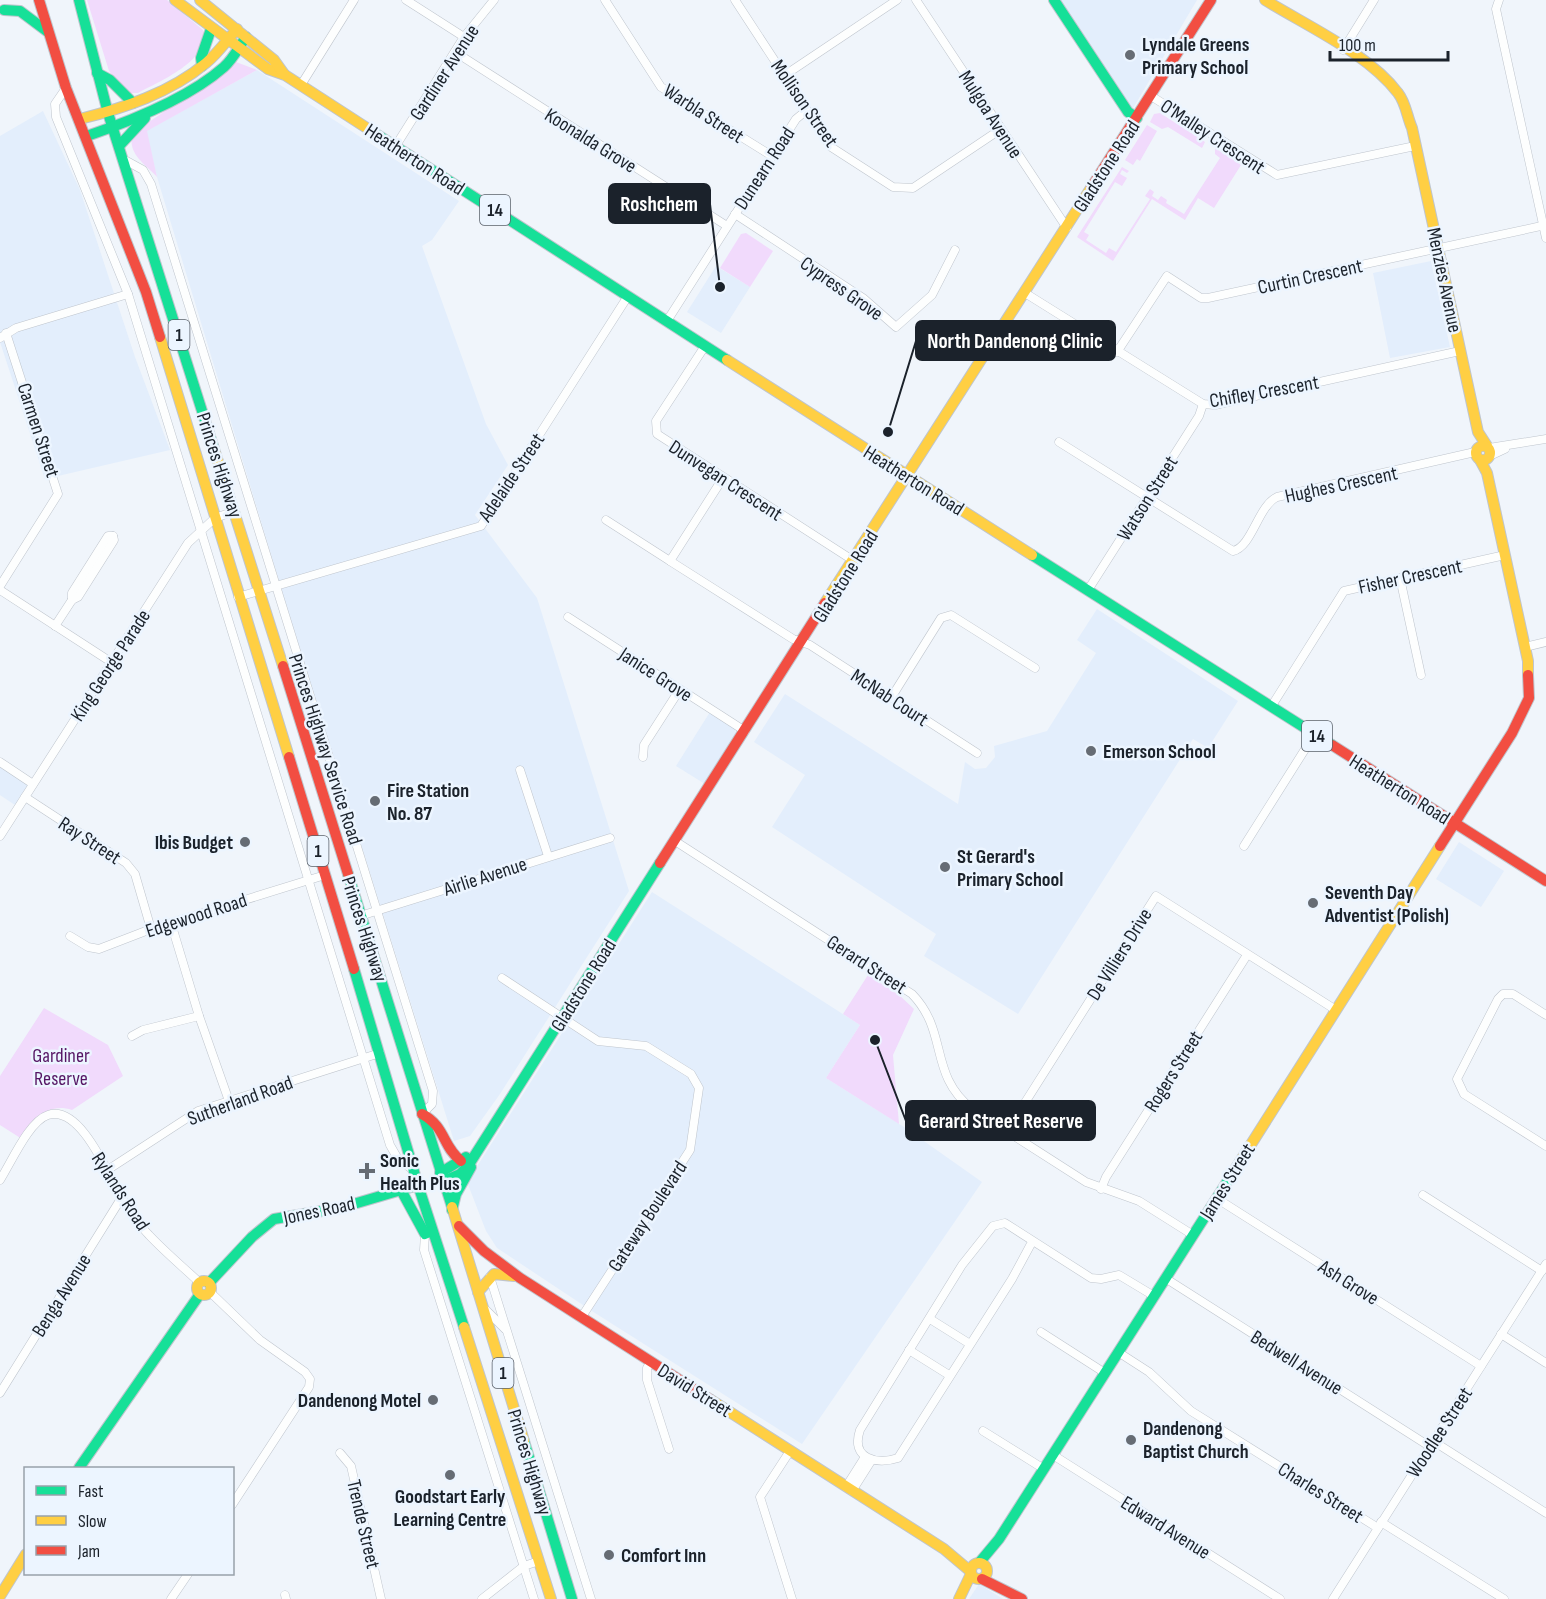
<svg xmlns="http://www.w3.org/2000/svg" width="1546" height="1599" font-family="'Sofia Sans Condensed',sans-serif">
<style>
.built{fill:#e3eefc}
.green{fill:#f1dafc}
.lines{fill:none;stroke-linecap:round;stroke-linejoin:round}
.street-casing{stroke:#bfc5cd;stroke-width:9}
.fast-casing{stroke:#bfc5cd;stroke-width:12}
.slow-casing{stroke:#bfc5cd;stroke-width:12}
.jam-casing{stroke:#bfc5cd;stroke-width:12}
.street{stroke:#fdfefe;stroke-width:8}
.fast{stroke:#16e098;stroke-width:10}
.slow{stroke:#ffcf43;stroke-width:10}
.jam{stroke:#f24e42;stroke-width:10}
.poi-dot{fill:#666c74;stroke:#ecf5ff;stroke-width:2}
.labels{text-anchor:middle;stroke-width:5;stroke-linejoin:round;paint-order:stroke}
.shield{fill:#ecf5ff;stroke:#5a616b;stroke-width:1.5}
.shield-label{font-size:18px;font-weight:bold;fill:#1b222b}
.poi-label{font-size:20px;font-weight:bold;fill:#1b222b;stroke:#ecf5ff;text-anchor:start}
.street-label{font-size:20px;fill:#1b222b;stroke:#ecf5ff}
.park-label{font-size:20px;fill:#551564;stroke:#ecf5ff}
.leader{fill:none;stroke:#1b222b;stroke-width:2}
.callout-dot{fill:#1b222b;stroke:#ecf5ff;stroke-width:2}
.callout{fill:#1b222b;stroke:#1b222b;stroke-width:2}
.callout-label{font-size:21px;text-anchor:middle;font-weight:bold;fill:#fff}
</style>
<rect width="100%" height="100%" fill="#f0f5fb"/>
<g class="built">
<path d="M1059,0H1197L1132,110Z"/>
<path d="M257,70L459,201L432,240L422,246L486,424L508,465L475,515L537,598L629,891L500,1094L470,1136L454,1141L289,614L157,177L146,131Z"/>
<path d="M43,111L80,190L135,357L170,450L45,479L0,342V136Z"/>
<path d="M1431,261L1450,347L1390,358L1373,273Z"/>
<path d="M716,266L750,287L721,333L687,312Z"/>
<path d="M1097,609L1238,701L1208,748L1193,739L1018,1014L924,956L936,934L772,827L805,775L754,742L785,694L958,804L965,762L975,769L986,768L995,757L994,746L1047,731L1096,653L1077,640Z"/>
<path d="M710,712L735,729L736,735L705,784L676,766Z"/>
<path d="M0,767L28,785L15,805L0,795Z"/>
<path d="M1459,842L1504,871L1481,907L1436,879Z"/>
<path d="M652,892L860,1025L826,1078L904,1127L982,1182L802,1444L595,1313L497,1248L486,1231L467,1182Z"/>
<path d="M979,1584L1003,1599H969Z"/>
</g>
<g class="green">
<path d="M87,0H167L203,30C212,60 158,82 138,93H127L109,71Z"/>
<path d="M236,62L257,70L147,131L157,177C145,164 126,153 133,133Z"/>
<path d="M1160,113L1205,142L1202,148L1168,127L1162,129L1150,122L1154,114Z"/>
<path d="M1147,125L1157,131L1140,161L1137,159L1133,165L1125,160Z"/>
<path d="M1215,148L1241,165L1214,208L1198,198L1185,220L1152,199L1113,261L1077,237L1122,167L1129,171L1127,173L1122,170L1120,174L1127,178L1122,186L1115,182L1084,232L1089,235L1086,240L1106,253L1109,248L1116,252L1150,199L1145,196L1150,189L1154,192L1152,196L1158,200L1161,196L1167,200L1166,203L1184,214L1220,158L1215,154Z"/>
<path d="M746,233L773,251L750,287L720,268L741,234Z"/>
<path d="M868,975L899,995L914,1009L893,1055L899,1124L826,1078L860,1025L843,1014Z"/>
<path d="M44,1008L108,1045L123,1076L72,1110C47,1102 35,1120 22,1139L0,1125V1076Z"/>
</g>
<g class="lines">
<g class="street-casing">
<g id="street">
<path d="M406,0L464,37"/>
<path d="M605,0L661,87L772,156"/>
<path d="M735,0L831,147L893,187L913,188L1001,129"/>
<path d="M916,0L1067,228"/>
<path d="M1499,0L1496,9L1546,238"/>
<path d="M1343,50L1374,0"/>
<path d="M455,52L727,226"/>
<path d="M785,75L897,0"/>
<path d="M301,85L354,0"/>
<path d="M66,88L55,104L56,117L128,294L390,1145L398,1159L412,1169"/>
<path d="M1151,96L1277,175L1415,146"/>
<path d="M395,147L464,37L494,0"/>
<path d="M123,159L143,170L151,184L433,1091L432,1104L422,1114"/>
<path d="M735,214L863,298L896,327L932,295L955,250"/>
<path d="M1025,293L1203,404L1215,405L1460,351"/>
<path d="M667,321L796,119L807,110"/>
<path d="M0,338L16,328L128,294"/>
<path d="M705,346L656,421L657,434L854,561"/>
<path d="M1117,352L1167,276L1201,298H1208L1546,225"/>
<path d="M1059,442L1233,551C1252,547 1258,506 1277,497L1475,452"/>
<path d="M1489,448L1546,439"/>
<path d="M1490,456L1505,449"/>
<path d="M723,478L670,561L793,639L810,645L977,753"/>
<path d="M606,520L670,561"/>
<path d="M1400,578L1421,675"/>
<path d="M0,586L58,494L6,333"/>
<path d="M0,590L111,662"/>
<path d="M1088,590L1199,416L1203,404"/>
<path d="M238,597L481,526L628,296"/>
<path d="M72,600V593L108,536H113"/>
<path d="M568,617L745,731"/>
<path d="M55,626L72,600L78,597L114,540L113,536"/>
<path d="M1525,647L1546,642"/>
<path d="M891,698L941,618L951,615L1035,668"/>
<path d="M1271,707L1344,591L1505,555"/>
<path d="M643,757L644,745L680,689"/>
<path d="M0,762L33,784"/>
<path d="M520,770L548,856"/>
<path d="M25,797L126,863L135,874L151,929"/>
<path d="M0,836L188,543L215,518L235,511"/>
<path d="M675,841L912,994C949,1032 928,1074 972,1109L1086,1182L1139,1201L1193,1235"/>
<path d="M1244,846L1314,735"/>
<path d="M360,916L610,838"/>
<path d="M171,923L199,1016L229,1101"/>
<path d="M70,936L88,947L99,949L151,929L325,875"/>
<path d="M502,978L598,1041L646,1046L691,1074L699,1088L690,1150L581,1318"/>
<path d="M1546,1015L1513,994H1503L1498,999L1457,1079L1464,1094L1546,1146"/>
<path d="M132,1036L143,1030L199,1016"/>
<path d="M1007,1131L1156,896L1336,1010"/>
<path d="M109,1169L198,1111L380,1053"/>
<path d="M0,1180C11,1163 29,1121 48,1115C81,1104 109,1177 122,1198C130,1211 139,1225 149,1235C165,1252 183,1267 200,1283"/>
<path d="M1101,1189L1106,1177L1247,955"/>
<path d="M1423,1195L1542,1271"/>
<path d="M1216,1198L1481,1366"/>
<path d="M425,1234L424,1250L534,1599"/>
<path d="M1032,1242L1012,1279L898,1458C877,1465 850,1459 860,1430L962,1265L993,1226L1005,1223L1091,1278L1101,1279L1119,1275L1154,1296"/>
<path d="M490,1277L591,1599"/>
<path d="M1165,1278L1429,1446"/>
<path d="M210,1292L260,1340L305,1372L310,1379L309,1387L232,1505"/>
<path d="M486,1310L505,1329"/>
<path d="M930,1319L970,1344"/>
<path d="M1041,1332L1105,1373"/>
<path d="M1501,1334L1546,1363"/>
<path d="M909,1350L949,1375"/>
<path d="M1118,1352L1149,1372L1191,1411L1378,1528"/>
<path d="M651,1362L647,1368V1380L669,1449"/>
<path d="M0,1393L122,1197"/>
<path d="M983,1431L1044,1469"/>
<path d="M1433,1441L1546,1513"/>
<path d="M790,1451L760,1497L792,1599"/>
<path d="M340,1453L351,1466L381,1599"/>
<path d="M1053,1455L1280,1599"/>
<path d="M846,1487L865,1457"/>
<path d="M852,1491L871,1461"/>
<path d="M1381,1522L1504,1599"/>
<path d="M285,1595L286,1599"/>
<path d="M171,1599L188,1574"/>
<path d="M482,1599L524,1566L539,1561"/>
<path d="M1333,1599L1546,1264"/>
</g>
</g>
<g class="fast-casing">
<g id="fast">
<path d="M79,0L108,113L214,449"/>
<path d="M1054,0L1128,112L1137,118"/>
<path d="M4,10L20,11L48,32"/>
<path d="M202,66L201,58L211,29"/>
<path d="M97,73L110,80L133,103"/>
<path d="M373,132L727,360"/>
<path d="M87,136C131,121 189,98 224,67C233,59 239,47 246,37"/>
<path d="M119,146L145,118"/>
<path d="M1032,555L1332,745"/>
<path d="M348,874L452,1207"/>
<path d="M354,969L418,1185L464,1327"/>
<path d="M440,1173L466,1157"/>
<path d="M443,1181L460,1174L468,1166L660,863"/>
<path d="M401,1190L425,1234L432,1231"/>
<path d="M452,1210L456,1194L471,1167"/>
<path d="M209,1283L252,1237L274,1219L340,1208L418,1185"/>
<path d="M524,1441L572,1599"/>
<path d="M79,1468L200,1294"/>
<path d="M979,1563L999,1539L1236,1168"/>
</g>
</g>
<g class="slow-casing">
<g id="slow">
<path d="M175,0L268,69L285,75L373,132"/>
<path d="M200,0L274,60L284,74"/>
<path d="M1265,0C1307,26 1369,54 1398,93C1406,103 1407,117 1412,128L1478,432L1487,446"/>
<path d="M80,119C124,108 170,93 206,63C218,53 227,40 237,29"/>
<path d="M160,337L289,757"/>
<path d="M727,360L1032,555"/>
<circle cx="1483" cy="453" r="7"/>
<path d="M214,449L283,666"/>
<path d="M1480,460L1487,473L1528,661V675"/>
<path d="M825,603L1091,188"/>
<path d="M1236,1168L1440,846"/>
<path d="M452,1207L524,1441"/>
<circle cx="204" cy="1288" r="7"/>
<path d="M478,1292L494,1274L514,1276"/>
<path d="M464,1327L551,1599"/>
<path d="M711,1400L944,1549L970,1571"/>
<circle cx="979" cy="1571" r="8"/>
<path d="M0,1596L26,1554"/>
<path d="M959,1599L971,1574"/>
</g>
</g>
<g class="jam-casing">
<g id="jam">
<path d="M39,0L66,88L146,292L160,337"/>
<path d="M1091,188L1211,0"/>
<path d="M283,666L348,874"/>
<path d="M1332,745L1546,881"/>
<path d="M289,757L354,969"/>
<path d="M1440,846L1512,733L1529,698L1528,675"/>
<path d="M660,863L825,603"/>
<path d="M422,1114C446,1127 442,1146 461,1161"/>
<path d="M459,1226L484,1251L520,1278L711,1400"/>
<path d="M982,1579L1022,1599"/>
</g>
</g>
<use href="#street" class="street"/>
<use href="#fast" class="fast"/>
<use href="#slow" class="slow"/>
<use href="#jam" class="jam"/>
</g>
<g class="poi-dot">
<circle cx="1130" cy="55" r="6"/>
<circle cx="1091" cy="751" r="6"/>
<circle cx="375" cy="801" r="6"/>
<circle cx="245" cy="842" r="6"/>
<circle cx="945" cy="867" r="6"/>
<circle cx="1313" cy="903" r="6"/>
<path d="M364 1162h6v6h6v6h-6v6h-6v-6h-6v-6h6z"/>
<circle cx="433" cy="1400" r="6"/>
<circle cx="1131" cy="1440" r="6"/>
<circle cx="450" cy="1475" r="6"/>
<circle cx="609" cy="1555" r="6"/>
</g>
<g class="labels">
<g class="shield">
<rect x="480" y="195" width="30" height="30" rx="4.5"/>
<rect x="168.5" y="320" width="21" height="30" rx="4.5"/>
<rect x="1302" y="721" width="30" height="30" rx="4.5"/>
<rect x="307.5" y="836" width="21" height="30" rx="4.5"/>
<rect x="492.5" y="1358" width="21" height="30" rx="4.5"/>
</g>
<g class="shield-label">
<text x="495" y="216">14</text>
<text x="179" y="341">1</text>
<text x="1317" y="742">14</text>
<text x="318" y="857">1</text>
<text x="503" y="1379">1</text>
</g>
<g class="poi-label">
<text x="1142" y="51">Lyndale Greens<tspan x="1142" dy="23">Primary School</tspan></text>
<text x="1103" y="758">Emerson School</text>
<text x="387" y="797">Fire Station<tspan x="387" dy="23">No. 87</tspan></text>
<text x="233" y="849" text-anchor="end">Ibis Budget</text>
<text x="957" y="863">St Gerard's<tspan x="957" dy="23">Primary School</tspan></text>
<text x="1325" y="899">Seventh Day<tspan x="1325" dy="23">Adventist (Polish)</tspan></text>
<text x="380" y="1167">Sonic<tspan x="380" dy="23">Health Plus</tspan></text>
<text x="421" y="1407" text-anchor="end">Dandenong Motel</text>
<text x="1143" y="1435">Dandenong<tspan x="1143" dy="23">Baptist Church</tspan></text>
<text x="450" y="1503" text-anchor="middle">Goodstart Early<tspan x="450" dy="23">Learning Centre</tspan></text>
<text x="621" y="1562">Comfort Inn</text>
</g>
<g class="street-label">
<text transform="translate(444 72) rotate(-57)" y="7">Gardiner Avenue</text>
<text transform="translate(805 103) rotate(55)" y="7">Mollison Street</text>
<text transform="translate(704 113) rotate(33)" y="7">Warbla Street</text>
<text transform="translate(991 114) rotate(57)" y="7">Mulgoa Avenue</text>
<text transform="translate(1213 136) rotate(33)" y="7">O'Malley Crescent</text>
<text transform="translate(591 140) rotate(32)" y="7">Koonalda Grove</text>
<text transform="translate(415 159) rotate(33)" y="7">Heatherton Road</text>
<text transform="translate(1106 166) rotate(-57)" y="7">Gladstone Road</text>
<text transform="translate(764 168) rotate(-57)" y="7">Dunearn Road</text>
<text transform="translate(1310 276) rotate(-12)" y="7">Curtin Crescent</text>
<text transform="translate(1445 280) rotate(78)" y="7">Menzies Avenue</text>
<text transform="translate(842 288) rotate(35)" y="7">Cypress Grove</text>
<text transform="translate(1264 391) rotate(-10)" y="7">Chifley Crescent</text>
<text transform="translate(39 430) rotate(72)" y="7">Carmen Street</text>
<text transform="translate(220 465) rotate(72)" y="7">Princes Highway</text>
<text transform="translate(511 477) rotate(-56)" y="7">Adelaide Street</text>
<text transform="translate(726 480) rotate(33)" y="7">Dunvegan Crescent</text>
<text transform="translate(914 480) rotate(32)" y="7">Heatherton Road</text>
<text transform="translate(1341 484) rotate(-12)" y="7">Hughes Crescent</text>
<text transform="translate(1147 498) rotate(-58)" y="7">Watson Street</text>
<text transform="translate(845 576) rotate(-58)" y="7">Gladstone Road</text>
<text transform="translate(1410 576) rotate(-12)" y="7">Fisher Crescent</text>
<text transform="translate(110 665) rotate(-57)" y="7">King George Parade</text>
<text transform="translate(656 674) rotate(33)" y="7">Janice Grove</text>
<text transform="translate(890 697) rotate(33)" y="7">McNab Court</text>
<text transform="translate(326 749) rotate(72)" y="7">Princes Highway Service Road</text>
<text transform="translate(1400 789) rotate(32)" y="7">Heatherton Road</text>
<text transform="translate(90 840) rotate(33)" y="7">Ray Street</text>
<text transform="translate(485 876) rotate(-18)" y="7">Airlie Avenue</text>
<text transform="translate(196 915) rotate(-18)" y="7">Edgewood Road</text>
<text transform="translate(365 929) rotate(72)" y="7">Princes Highway</text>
<text transform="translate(1119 954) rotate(-58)" y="7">De Villiers Drive</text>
<text transform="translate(867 964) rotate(33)" y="7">Gerard Street</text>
<text transform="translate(583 985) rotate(-58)" y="7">Gladstone Road</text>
<text transform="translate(1173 1071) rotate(-58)" y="7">Rogers Street</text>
<text transform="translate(240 1100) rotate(-20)" y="7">Sutherland Road</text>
<text transform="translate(1227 1181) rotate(-58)" y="7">James Street</text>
<text transform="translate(121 1191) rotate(57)" y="7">Rylands Road</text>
<text transform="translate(319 1210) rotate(-12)" y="7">Jones Road</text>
<text transform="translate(647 1216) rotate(-57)" y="7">Gateway Boulevard</text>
<text transform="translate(1349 1282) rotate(32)" y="7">Ash Grove</text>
<text transform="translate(61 1295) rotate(-58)" y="7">Benga Avenue</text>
<text transform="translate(1297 1362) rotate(32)" y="7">Bedwell Avenue</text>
<text transform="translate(695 1390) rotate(32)" y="7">David Street</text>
<text transform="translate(1439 1432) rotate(-57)" y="7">Woodlee Street</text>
<text transform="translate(530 1462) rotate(73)" y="7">Princes Highway</text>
<text transform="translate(1321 1492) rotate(32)" y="7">Charles Street</text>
<text transform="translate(364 1524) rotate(77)" y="7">Trende Street</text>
<text transform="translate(1166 1527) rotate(32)" y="7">Edward Avenue</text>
</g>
<g class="park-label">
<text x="61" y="1062">Gardiner<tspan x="61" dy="23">Reserve</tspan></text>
</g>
</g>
<path class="leader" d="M720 287L710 204M888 432L916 341M875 1040L906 1121"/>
<g class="callout-dot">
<circle cx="720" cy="287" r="6"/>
<circle cx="888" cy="432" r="6"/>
<circle cx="875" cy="1040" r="6"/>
</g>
<g class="callout">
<rect x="609" y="184" width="101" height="39" rx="6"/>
<rect x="916" y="321" width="199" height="39" rx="6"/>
<rect x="906" y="1101" width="189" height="39" rx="6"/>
</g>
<g class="callout-label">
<text x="659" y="211">Roshchem</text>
<text x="1015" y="348">North Dandenong Clinic</text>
<text x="1001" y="1128">Gerard Street Reserve</text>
</g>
<rect x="24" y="1467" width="210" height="108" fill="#ecf5ff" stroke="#98a1aa" stroke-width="1.5"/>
<rect x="36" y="1486" width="30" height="9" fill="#16e098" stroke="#98a1aa" stroke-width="1.5"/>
<text x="78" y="1497" font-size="18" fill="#1b222b">Fast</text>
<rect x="36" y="1516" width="30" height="9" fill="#ffcf43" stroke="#98a1aa" stroke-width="1.5"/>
<text x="78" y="1527" font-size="18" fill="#1b222b">Slow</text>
<rect x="36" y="1546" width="30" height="9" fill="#f24e42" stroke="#98a1aa" stroke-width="1.5"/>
<text x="78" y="1557" font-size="18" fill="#1b222b">Jam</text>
<path d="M1330 51v9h118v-9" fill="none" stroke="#1b222b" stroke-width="3"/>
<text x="1339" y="51" font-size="18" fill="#1b222b" stroke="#ecf5ff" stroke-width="4.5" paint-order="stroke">100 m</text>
</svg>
